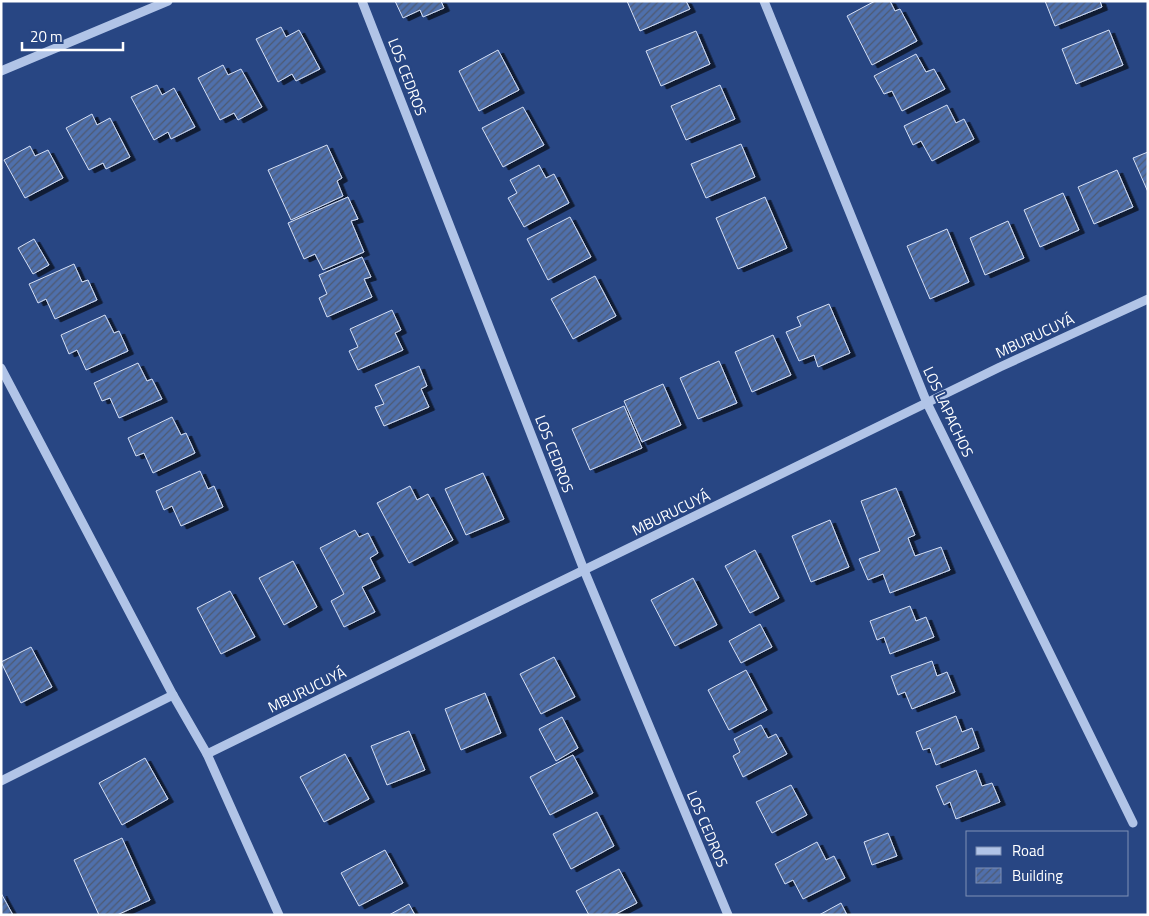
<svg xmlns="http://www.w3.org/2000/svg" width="1149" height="916" font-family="'Titillium Web',sans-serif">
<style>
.building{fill:url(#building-hatch);stroke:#d5e0f6;filter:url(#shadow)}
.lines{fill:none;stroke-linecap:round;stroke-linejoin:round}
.minor{stroke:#b1c4e7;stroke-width:9}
.labels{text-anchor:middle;stroke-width:4;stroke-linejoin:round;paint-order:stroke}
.street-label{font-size:15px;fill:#fff;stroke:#284683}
</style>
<defs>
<pattern id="building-hatch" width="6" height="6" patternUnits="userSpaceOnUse" patternTransform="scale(1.25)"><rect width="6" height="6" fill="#506fab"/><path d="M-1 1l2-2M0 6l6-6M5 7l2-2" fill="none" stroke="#4e5a72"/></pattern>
<filter id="shadow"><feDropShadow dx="5.5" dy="3" stdDeviation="0" flood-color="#0009"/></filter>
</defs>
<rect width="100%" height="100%" fill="#284683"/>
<g class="building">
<path d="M395,1H441L444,8L423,17L420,10L403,18Z"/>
<path d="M627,1H686L690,9L640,31Z"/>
<path d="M875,1H890L895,11L900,9L917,41L872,65L847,16Z"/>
<path d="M1045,1H1100L1102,7L1055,26Z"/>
<path d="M281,27L286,37L299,30L320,69L296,81L292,74L278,82L256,39Z"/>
<path d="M1109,30L1123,65L1076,84L1062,49Z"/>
<path d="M696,31L710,64L661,86L646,51Z"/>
<path d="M498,50L519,90L479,111L459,71Z"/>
<path d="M916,54L926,72L934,69L945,89L902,111L892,91L884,94L874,76Z"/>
<path d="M223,65L228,75L241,69L262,107L238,120L234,113L220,120L198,78Z"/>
<path d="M157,85L162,95L174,88L195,127L171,139L168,132L154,140L131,97Z"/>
<path d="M720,85L735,119L686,140L671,106Z"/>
<path d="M947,105L956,123L964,119L974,139L932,161L921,141L913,145L904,126Z"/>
<path d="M523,107L544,145L503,167L482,128Z"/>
<path d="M92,114L97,125L110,118L130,157L106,169L103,163L89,170L66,128Z"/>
<path d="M741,144L755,177L706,198L691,164Z"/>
<path d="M327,145L342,178L337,181L343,196L291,220L268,170Z"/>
<path d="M30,146L35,156L48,150L63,178L25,198L4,160Z"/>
<path d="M1148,152V192L1133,158Z"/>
<path d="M539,165L546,178L554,174L569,203L524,227L508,198L517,193L510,180Z"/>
<path d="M1117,170L1133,207L1094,224L1078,187Z"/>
<path d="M1063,193L1079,230L1040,247L1024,210Z"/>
<path d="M348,197L358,219L351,221L364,252L323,270L315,254L304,259L288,223Z"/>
<path d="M765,197L787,248L738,269L716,218Z"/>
<path d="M570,217L591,257L548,280L527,239Z"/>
<path d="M1008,221L1024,258L985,275L970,238Z"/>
<path d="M947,229L969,282L930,299L907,246Z"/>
<path d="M34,239L49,265L33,274L18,248Z"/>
<path d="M362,257L371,277L364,279L372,297L327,317L319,298L327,294L319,275Z"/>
<path d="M74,264L82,282L88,280L97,300L55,319L46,299L38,303L29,284Z"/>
<path d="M595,276L616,316L573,339L551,299Z"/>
<path d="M829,304L850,353L818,367L814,355L799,361L786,332L801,326L797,317Z"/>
<path d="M392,310L401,330L395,333L403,350L358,370L349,351L358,347L350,329Z"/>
<path d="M105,315L114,333L119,331L128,351L86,370L77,350L69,354L61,335Z"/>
<path d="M773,335L791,375L752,392L735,352Z"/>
<path d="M719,361L737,403L698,419L680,378Z"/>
<path d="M138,363L147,381L152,379L162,399L119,418L110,398L102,401L94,383Z"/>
<path d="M419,366L427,386L421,389L429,407L384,426L375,407L384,404L375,385Z"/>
<path d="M663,384L681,425L642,442L624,401Z"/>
<path d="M624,406L642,448L590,470L572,429Z"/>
<path d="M172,417L181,435L186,433L195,453L153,473L144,453L136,456L128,438Z"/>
<path d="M200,471L208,489L214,486L223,507L181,526L172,506L164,510L156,491Z"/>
<path d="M483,473L504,519L466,535L445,489Z"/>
<path d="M410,486L417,500L428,494L453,540L409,563L377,503Z"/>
<path d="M896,488L915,535L908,538L915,556L941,547L950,570L890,593L883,574L868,580L859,559L880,551L861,501Z"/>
<path d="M830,520L849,567L811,582L792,536Z"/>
<path d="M355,530L359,537L368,533L378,553L370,558L380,578L362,587L375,612L344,627L331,601L344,594L320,548Z"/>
<path d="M755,550L779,598L750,613L725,566Z"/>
<path d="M293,561L317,607L284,625L259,578Z"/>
<path d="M693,578L717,625L675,646L651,600Z"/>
<path d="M230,591L255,637L221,654L197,608Z"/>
<path d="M910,606L916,621L926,617L934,637L890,654L884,637L877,640L870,621Z"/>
<path d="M760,624L772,647L741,663L729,641Z"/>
<path d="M31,647L52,687L21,703L1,662Z"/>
<path d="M554,657L575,697L541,714L520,674Z"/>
<path d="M932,661L937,676L947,672L955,692L912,709L905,692L898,695L891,676Z"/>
<path d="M746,670L767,710L729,730L708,690Z"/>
<path d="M485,693L501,733L461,750L445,709Z"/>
<path d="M956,716L962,732L972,728L979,748L936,765L930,748L923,750L916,732Z"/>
<path d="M562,717L578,748L556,761L539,729Z"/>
<path d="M761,725L768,738L776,734L787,754L743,777L733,756L740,752L734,739Z"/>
<path d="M409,731L425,770L387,785L371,746Z"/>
<path d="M345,754L369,799L324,822L300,777Z"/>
<path d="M573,755L593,793L550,815L530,777Z"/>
<path d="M145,758L168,799L122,825L99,783Z"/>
<path d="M976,770L982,786L992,783L1000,802L956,819L950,802L944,805L936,786Z"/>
<path d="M791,785L807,815L772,833L756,802Z"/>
<path d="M597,812L614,846L571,869L553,834Z"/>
<path d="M888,833L897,856L872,865L864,842Z"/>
<path d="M122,838L150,900L117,915H99L74,860Z"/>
<path d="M817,842L826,860L834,856L845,878L803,899L793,880L785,884L775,864Z"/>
<path d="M385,850L403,883L359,906L341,873Z"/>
<path d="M619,869L637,903L614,915H589L576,891Z"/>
<path d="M1,893L13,915H1Z"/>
<path d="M841,903L847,915H819Z"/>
<path d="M409,904L415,915H389Z"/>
</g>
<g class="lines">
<g class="minor">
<path d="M362,1L584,570L728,915"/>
<path d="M764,1L927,403L1133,823"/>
<path d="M1,71L168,1"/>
<path d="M1,368L173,695L207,754L279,915"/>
<path d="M207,754L1000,367L1148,299"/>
<path d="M1,781L173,695"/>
</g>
</g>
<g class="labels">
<g class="street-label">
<text transform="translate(407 77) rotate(69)" y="5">LOS CEDROS</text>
<text transform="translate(1035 336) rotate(-25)" y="5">MBURUCUYÁ</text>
<text transform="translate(948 412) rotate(65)" y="5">LOS LAPACHOS</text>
<text transform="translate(554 454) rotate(69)" y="5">LOS CEDROS</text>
<text transform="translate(671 513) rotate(-26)" y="5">MBURUCUYÁ</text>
<text transform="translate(307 690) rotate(-26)" y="5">MBURUCUYÁ</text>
<text transform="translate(707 829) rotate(67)" y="5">LOS CEDROS</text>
</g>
</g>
<rect width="1149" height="916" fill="none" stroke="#ffffff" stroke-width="5"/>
<rect x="966" y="831" width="162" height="65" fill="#284683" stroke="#7e90b5"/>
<rect x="976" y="847" width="25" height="8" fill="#b1c4e7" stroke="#7e90b5"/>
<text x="1012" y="856" font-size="15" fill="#ffffff">Road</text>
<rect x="976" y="868" width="25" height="15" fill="url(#building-hatch)" stroke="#7e90b5"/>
<text x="1012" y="881" font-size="15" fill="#ffffff">Building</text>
<path d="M22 42v8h101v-8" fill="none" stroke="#ffffff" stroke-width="2.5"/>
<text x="30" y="42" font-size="15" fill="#ffffff" stroke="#284683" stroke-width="4" paint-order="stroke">20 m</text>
</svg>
